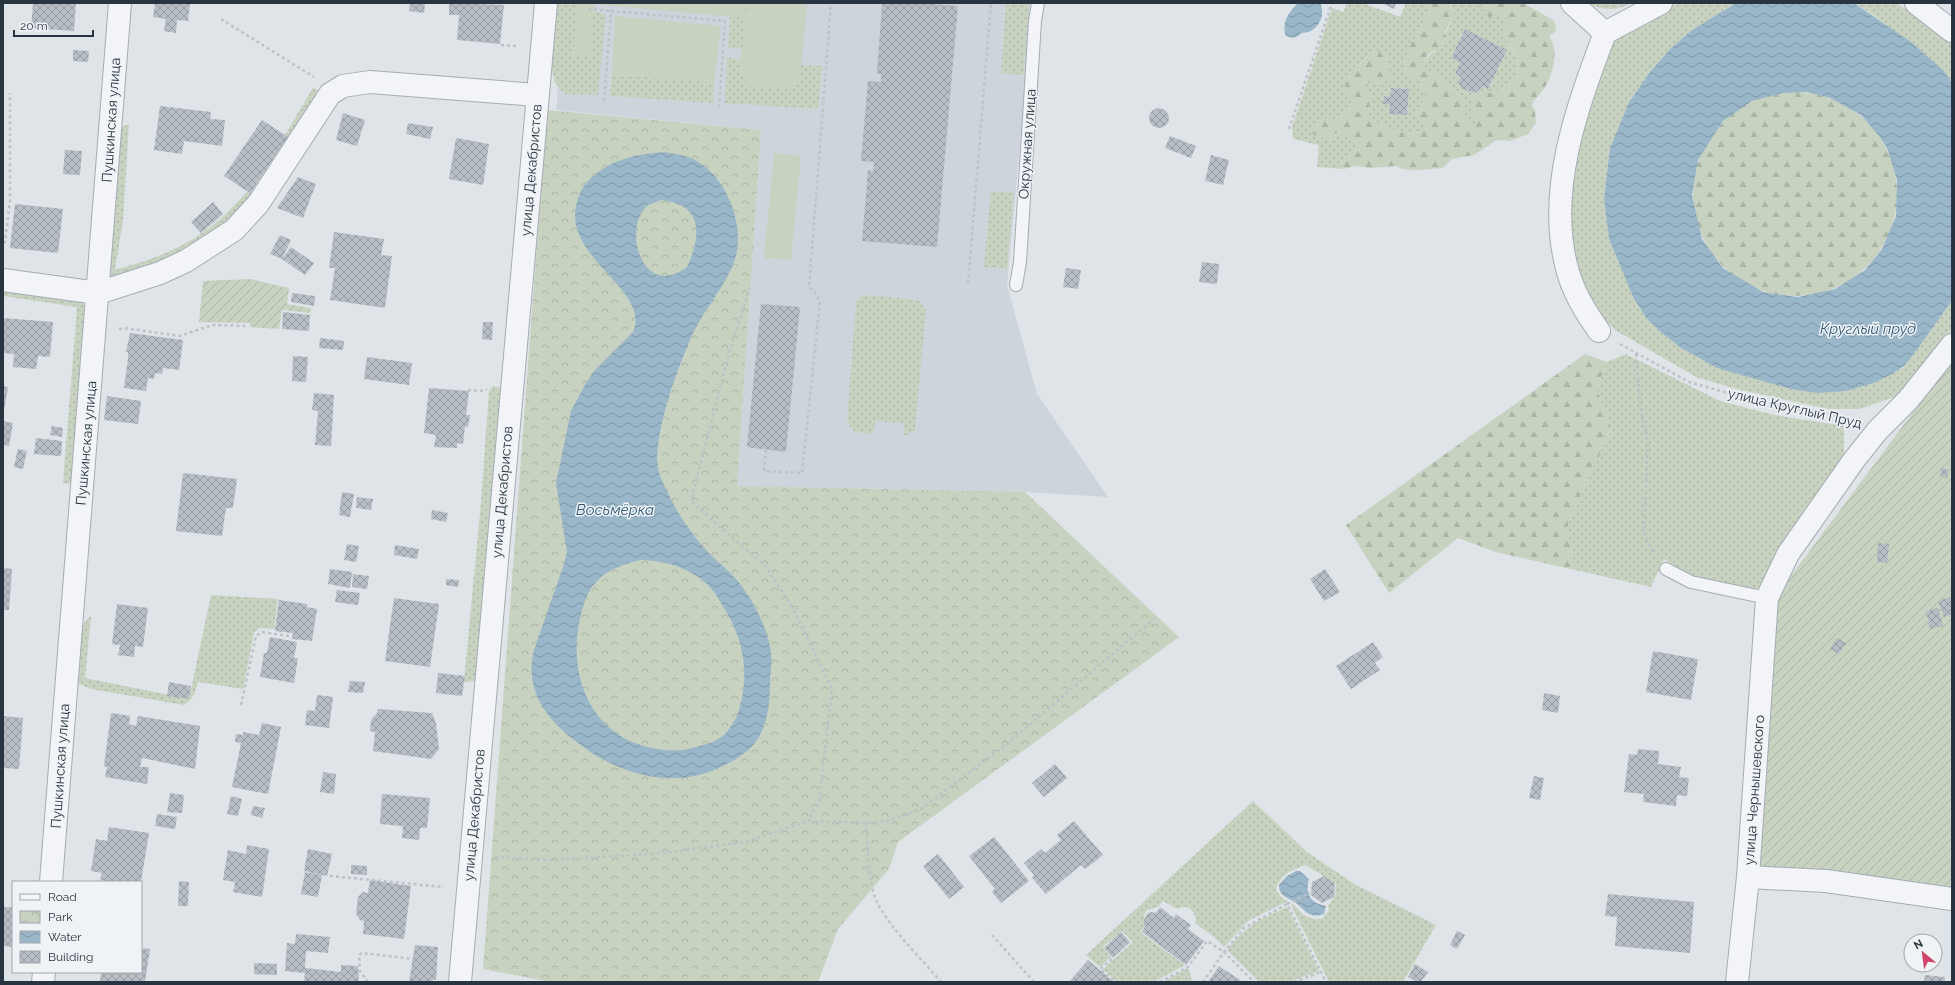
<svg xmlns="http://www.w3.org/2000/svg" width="1955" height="985" font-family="Raleway,sans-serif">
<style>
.built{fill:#cdd4db}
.grass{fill:url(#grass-dots);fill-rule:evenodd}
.forest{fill:url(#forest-firs)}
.park{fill:url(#park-crowns)}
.garden{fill:url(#garden-furrows)}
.pitch{fill:#c7d2c0}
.water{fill:url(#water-waves);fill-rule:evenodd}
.building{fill:url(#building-cross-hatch)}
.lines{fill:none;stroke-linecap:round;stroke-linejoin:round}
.service-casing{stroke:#a4acb3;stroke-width:14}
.minor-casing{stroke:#a4acb3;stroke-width:24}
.path{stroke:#bdc2c7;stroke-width:2.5;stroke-dasharray:3 3;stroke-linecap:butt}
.service{stroke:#f2f4f7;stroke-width:12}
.minor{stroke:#f2f4f7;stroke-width:22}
.labels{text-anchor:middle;stroke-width:3;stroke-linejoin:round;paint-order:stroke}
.street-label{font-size:14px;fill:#283440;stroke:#eff3f6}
.water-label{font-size:15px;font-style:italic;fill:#325874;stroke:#eff3f6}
</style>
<defs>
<pattern id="grass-dots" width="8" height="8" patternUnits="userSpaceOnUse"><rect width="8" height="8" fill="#c7d2c0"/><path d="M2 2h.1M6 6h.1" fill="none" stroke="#abb5a6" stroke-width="1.8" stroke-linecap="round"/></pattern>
<pattern id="forest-firs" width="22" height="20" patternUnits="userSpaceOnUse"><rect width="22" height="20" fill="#c7d2c0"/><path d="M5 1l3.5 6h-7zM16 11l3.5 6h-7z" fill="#abb5a6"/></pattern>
<pattern id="park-crowns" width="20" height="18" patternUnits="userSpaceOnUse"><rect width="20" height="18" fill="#c7d2c0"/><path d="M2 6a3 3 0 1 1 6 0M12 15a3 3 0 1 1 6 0" fill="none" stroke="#abb5a6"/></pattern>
<pattern id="garden-furrows" width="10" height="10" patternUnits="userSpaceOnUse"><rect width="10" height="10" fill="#c7d2c0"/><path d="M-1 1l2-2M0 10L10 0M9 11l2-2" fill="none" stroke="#abb5a6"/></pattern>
<pattern id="water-waves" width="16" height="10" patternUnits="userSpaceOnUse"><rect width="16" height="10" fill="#9ab7c9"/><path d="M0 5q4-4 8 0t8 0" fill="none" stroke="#7e96a5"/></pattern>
<pattern id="building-cross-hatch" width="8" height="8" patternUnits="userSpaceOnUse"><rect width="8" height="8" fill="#b7bec5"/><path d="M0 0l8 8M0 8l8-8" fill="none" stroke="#959ba1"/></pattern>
</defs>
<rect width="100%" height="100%" fill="#dfe4e9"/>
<path class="built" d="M566,3H1033L1007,285L1037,394L1108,497L1025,492L737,486L761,130L556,110Z"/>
<g class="grass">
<path d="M557,3H577L573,55L590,56L593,12L606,14L598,95L565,94L555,83L551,66Z"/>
<path d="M746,3H748L742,49L728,48L730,17L744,18Z"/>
<path d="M1006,3H1029L1024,75L1001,73Z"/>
<path d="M1347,3H1363L1400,17L1406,3C1415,3 1424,1 1431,9L1429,15L1421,24L1417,37L1408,45V57L1404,62L1412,77L1418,79L1426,96L1416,112L1426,128C1413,141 1383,127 1370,118L1368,112L1371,94L1367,89L1368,83L1381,84L1388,69L1387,63L1376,51L1365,58L1345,82L1353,106L1340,119L1327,118L1319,136L1324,139L1341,133L1356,144L1355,150L1340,162L1343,169L1317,167L1319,145L1293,139L1292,127L1332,8L1343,12ZM1391,88L1409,89L1407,115L1389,114L1390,105L1383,104L1384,96L1391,97Z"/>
<path d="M1449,3H1479L1488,17L1500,16L1507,18L1508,24L1503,29C1507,51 1523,55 1516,80L1494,93L1488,95L1481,93L1474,111L1475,124L1469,126L1466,120L1464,102L1457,92L1446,86L1435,72L1422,70L1418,65L1435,51L1451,23L1452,5ZM1465,29L1507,50L1488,89L1482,86L1479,91L1473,93L1461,88L1458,81L1461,77L1455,74L1460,63L1451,58Z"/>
<path d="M1588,3H1632C1615,11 1604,11 1588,3Z"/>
<path d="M1680,3H1736L1692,30L1670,49L1650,72L1629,102L1610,148L1604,198L1609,239L1634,299L1647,319L1662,333L1681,348L1717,368L1874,383L1904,367L1952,301V329L1911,386L1897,396L1860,409H1828L1737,389L1698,378L1615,330L1597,311L1577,275L1568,198L1573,159L1600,73L1610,47L1617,39L1660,10Z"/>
<path d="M1854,3H1896L1919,17L1952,42V83L1944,71L1875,16Z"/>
<path d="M727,58L742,59L741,74L747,84L753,87L787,89L800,80L801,65L822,66L818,109L725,103Z"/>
<path d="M612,74L714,83L713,103L610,96Z"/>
<path d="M313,88L324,93L296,141L229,225L183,254L114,280L108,277L117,129L129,124L123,220L115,270C145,262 176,251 202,233C219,222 233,206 247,192L250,193L288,137L285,135Z"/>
<path d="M991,191L1014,193L1007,269L984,267Z"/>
<path d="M3,289L76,299L84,304L86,315L73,484L63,483L77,307L3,296Z"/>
<path d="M866,295L918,300L926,310L915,430L903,437L904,423L875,421L873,434L855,432L847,422L856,303L861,296Z"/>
<path d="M1626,354L1720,401L1774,415L1844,426V456L1763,585L1752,591L1690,576L1664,559L1651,587L1575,570L1567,528L1587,480L1612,430L1597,389L1607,362Z"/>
<path d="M493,386L502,388L476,681L464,682L481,502L489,391Z"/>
<path d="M211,595L278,599L274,629L259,628L254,633L243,689L198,682C195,692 194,699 184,705L91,689L79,684L74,677L78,631L91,615L85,678L189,699Z"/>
<path d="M1253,801L1307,852L1356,885L1436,925L1403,982H1329L1291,905L1293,904C1302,914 1307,920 1321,919L1329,911L1328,906L1335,896L1336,883L1305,865C1291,871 1280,874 1276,890L1282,898L1288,901L1248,921L1224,947L1213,936L1195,923L1196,918C1192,908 1187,904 1177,909L1163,901L1158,907L1147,910L1144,915L1146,922L1141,933L1185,965L1154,982H1117L1103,969L1133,942L1122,931L1103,947L1111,957L1100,967L1086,955Z"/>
<path d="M1287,907L1319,971L1289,982H1259L1227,950C1247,925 1259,920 1287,907Z"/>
<path d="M1188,968L1193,982H1163Z"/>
</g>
<g class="forest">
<path d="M1421,3H1449C1460,14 1450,22 1444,33L1447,38L1446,44L1429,54L1419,65L1422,70L1435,72L1446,86L1457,92L1464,102L1466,120L1469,125L1475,124C1475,112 1469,105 1475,94L1494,93L1516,80C1521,62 1513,47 1500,35L1507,24V18L1500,16L1488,17L1479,3H1523L1553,20L1556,26L1555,32L1549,36C1560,50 1553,76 1543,90C1539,96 1534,98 1532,105L1535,111L1536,123L1528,134L1510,141L1497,140L1474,155L1452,159L1443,168L1417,170L1402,169L1396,166L1370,168L1357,166L1343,169L1340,162L1355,150L1356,144L1341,133L1335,134L1331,139H1324L1310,133L1311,127L1327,117L1340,119L1353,106C1348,100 1345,89 1345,82C1345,76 1351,74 1355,70C1365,60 1371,47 1388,52L1390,57L1387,63L1388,69L1392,72V79L1381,84L1368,83L1367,89L1371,94L1368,112L1370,118C1383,127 1413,141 1426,128L1416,112L1426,96L1418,79C1394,71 1408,63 1408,45L1417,37L1421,24L1429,15L1431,9L1427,5Z"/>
<circle cx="1795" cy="194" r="102"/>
<path d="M1585,354L1607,362L1597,389L1612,430L1587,480L1567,528L1575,570L1496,552L1458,538L1389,593L1346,525Z"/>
</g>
<path class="park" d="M547,110L761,130L737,486L1025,492L1179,637L898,842L889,869L838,929L818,982H550L483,969Z"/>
<g class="garden">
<path d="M251,279L289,288L287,304L311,308L310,313L282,310L279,329L250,327V323L199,322L203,281Z"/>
<path d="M1952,360V894L1848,873L1757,866L1776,596Z"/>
</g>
<g class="pitch">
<path d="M577,3H594L590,56L573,55Z"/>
<path d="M602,3H746L745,18L602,5Z"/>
<path d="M748,3H807L800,80C794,90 784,89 773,88C765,88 754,89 747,84C735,75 746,18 748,3Z"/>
<path d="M615,16L721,26L714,83L612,74Z"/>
<path d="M774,153L801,156L791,260L764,258Z"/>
</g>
<g class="water">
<path d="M1298,3H1320C1327,17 1316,34 1301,33C1296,39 1292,38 1286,36C1281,23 1289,12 1298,3Z"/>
<path d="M1736,3H1854L1911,42L1944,71L1952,83V301L1910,359L1904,366L1892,374L1874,383L1846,391L1817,393L1791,389L1717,368L1681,348L1662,333L1647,319L1634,299L1609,239L1604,198L1610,148L1629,102L1650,72L1670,49L1692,30ZM1807,92L1830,98L1861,115L1879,136L1887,148L1897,180L1896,216L1882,249L1865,270L1835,289L1798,297L1763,292L1723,268L1702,239L1692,195L1698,160L1723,121L1752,101L1783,93Z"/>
<path d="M665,152C674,154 684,155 693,159C727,175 747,228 734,262C723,291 699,315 688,345C674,378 658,424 657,460C657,471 663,483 668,493C676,510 687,528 700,543C710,556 724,566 735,578C751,595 769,630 771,654C772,662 771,670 770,679C770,699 769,719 759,737C752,749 738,759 725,765C671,793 613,773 569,736C542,713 525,687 534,650L564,564L567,552L556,483L571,411L586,383L595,370L633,332C651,290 565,259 576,206C578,197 581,189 587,182C608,160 635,154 665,152ZM661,200C703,204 702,235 687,267C642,301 622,228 647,206C651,203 657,202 661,200ZM640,560C666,560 693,569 711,588C715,592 718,598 721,603C740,632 749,663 742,698C740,705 739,712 736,718C733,722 730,729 726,733C717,743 700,746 688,749C675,752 664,750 652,748C591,736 567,675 580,619C583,604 588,589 599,579C611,568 625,564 640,560Z"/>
<path d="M1296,871H1300L1309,879C1305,894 1310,903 1326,906L1324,914C1309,919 1306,911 1296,903C1288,897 1279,897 1279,885L1287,876Z"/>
</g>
<g class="building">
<path d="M33,3H76L74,31L31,28Z"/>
<path d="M155,3H190L188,21L177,20L176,33L164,31L166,19L153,17Z"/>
<path d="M410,3H425L424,13L409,11Z"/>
<path d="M449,3L504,5L500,44L457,40L459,15H449Z"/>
<path d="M882,3H920L958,6L937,247L862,241L868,170L873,171L874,162L861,161L868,81L881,82V74H877Z"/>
<path d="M1382,3H1396L1394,9Z"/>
<path d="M1465,29L1507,50L1488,89L1482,86L1479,91L1473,93L1461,88L1458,81L1461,77L1455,74L1460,63L1451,58Z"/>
<path d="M73,50L89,51L88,62L73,61Z"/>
<path d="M1391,88L1409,89L1407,115L1389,114L1390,105L1383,104L1384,96L1391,97Z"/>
<path d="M160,106L211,112L210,119L225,120L222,146L184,141L182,154L154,150Z"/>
<circle cx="1159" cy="118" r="10"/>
<path d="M343,113L365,120L357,146L336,140Z"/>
<path d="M262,120L288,137L250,193L224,176Z"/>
<path d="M408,123L433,127L430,139L406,134Z"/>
<path d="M1170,136L1196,146L1191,158L1165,148Z"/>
<path d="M456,138L489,144L483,185L449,179Z"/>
<path d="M65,150L82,151L80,175L63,174Z"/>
<path d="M1211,155L1229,160L1223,185L1205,181Z"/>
<path d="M298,177L316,184L303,218L277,208Z"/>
<path d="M213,202L223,214L201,233L191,222Z"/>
<path d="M15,204L63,209L58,253L10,248Z"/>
<path d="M334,232L384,239L381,255L392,256L385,308L330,300L335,268H329Z"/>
<path d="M280,235L291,240L282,259L291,247L314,263L305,275L282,259L270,254Z"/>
<path d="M1202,262L1219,264L1217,284L1199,282Z"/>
<path d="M1066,268L1081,270L1078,289L1063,287Z"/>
<path d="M292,293L315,296L314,306L291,302Z"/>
<path d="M761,304L800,307L786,452L747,447Z"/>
<path d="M283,312L310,315L309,331L282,329Z"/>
<path d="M3,318L53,322L50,357L38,356L36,369L13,367L14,354L3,353Z"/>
<path d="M483,322H493L492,340L482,339Z"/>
<path d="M130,333L183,340L179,370L163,368L162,374L155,373L154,379L148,378L146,391L124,388L128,358V352H126Z"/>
<path d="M320,338L344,341L343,350L319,348Z"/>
<path d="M293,356L308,357L306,382L292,381Z"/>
<path d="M367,357L412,363L409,385L364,379Z"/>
<path d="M3,386L8,387L4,411L3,410Z"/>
<path d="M429,388L469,391L466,415H470L468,427L465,426L463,444L457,443V448L434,447L436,435L424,433Z"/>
<path d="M314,393L334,395L331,446L315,445L318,411L312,410Z"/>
<path d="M107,396L141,401L138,424L104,420Z"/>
<path d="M3,421L13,423L9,446L3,445Z"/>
<path d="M52,426L63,428L62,437L50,435Z"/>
<path d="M36,438L62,441L61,456L34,454Z"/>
<path d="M18,449L27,451L23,469L14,467Z"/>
<path d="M1942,468L1949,470L1947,478L1940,476Z"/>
<path d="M183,473L237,479L233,508H226L222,536L176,531Z"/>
<path d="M342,492L354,494L350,517L339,515Z"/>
<path d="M357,497L373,499L371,510L356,508Z"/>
<path d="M432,510L448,513L446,522L431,519Z"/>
<path d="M1878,543L1889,544L1887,563L1877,562Z"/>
<path d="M347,544L359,546L356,562L344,560Z"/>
<path d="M395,545L419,549L417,559L394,555Z"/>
<path d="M3,568L12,569L9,610H3Z"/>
<path d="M330,569L352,572L350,588L328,584Z"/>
<path d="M1325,569L1340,592L1324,601L1310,579Z"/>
<path d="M353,574L369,576L367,589L352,587Z"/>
<path d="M446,579L459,580L458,587L446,585Z"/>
<path d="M337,590L360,593L358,605L335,602Z"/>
<path d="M1950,597L1952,602V614L1944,617L1938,601Z"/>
<path d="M394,598L439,604L430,667L385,661Z"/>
<path d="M279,600L307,604V607L317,609L312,641L292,639L293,633L275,631Z"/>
<path d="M117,604L148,608L143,647L135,646L134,657L118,655L120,645L112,644Z"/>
<path d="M1938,608L1943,626L1930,629L1926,611Z"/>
<path d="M270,637L297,642L294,658H298L294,683L260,677L264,653H267Z"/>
<path d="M1837,638L1846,643L1839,654L1830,649Z"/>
<path d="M1373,642L1383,657L1375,663L1380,670L1351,689L1336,666Z"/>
<path d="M1653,651L1698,659L1691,700L1646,692Z"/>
<path d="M438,673L465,676L462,696L436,693Z"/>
<path d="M350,681L365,682L363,693L348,692Z"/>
<path d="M169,682L191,686L189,699L167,696Z"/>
<path d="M1544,693L1560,696L1558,713L1542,710Z"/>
<path d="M317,695L333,697L329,728L305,725L307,710L315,711Z"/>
<path d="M378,709L432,713L436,723L439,749L431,759L373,751L375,732L370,731L371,720L377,713Z"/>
<path d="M111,713L130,716L129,724L136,726L138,716L200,726L195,769L142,758L140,767H149L147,784L105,777L107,767L104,766Z"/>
<path d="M3,716L23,718L19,769L3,768Z"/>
<path d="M262,723L281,727L268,794L232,787L241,743L235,742L236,734L243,735V732L259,735Z"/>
<path d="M1638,749L1659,751L1658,764L1681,767L1679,777L1689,778L1687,796L1677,795L1676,806L1643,802L1644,794L1624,792L1629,754L1637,755Z"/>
<path d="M1055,764L1067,778L1044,797L1032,783Z"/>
<path d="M323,772L336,774L334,794L320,792Z"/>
<path d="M1534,776L1544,778L1540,800L1529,798Z"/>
<path d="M170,793L184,795L182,813L167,812Z"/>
<path d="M382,794L430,798L427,828H420L419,840L402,838L403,826L380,824Z"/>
<path d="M231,796L242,799L238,816L227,814Z"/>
<path d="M253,806L265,808L262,818L251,815Z"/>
<path d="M157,814L177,817L175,829L155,826Z"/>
<path d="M1074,821L1103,855L1085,869L1081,865L1046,894L1032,878L1034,875L1024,863L1041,849L1045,853L1061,840L1057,835Z"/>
<path d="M109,827L149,833L141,882H114L100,880L102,873L91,871L96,839L107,841Z"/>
<path d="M994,837L1029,881L1001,903L992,892L995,889L969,856Z"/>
<path d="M247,845L269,849L262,897L233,892L235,882L223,880L228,850L246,854Z"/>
<path d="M308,849L332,854L327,876L304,871Z"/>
<path d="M938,854L964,887L949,899L923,866Z"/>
<path d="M351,865L367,866V875L351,874Z"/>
<path d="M305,872L322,875L318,897L301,894Z"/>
<path d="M1324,876L1335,883L1334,897L1322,903L1311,895L1312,882Z"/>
<path d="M370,880L411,886L404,939L363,934L364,921L360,920L356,914L358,897L363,892L368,893Z"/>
<path d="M179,881L189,882L188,906H178Z"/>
<path d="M1608,894L1694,902L1690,953L1615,946L1617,917L1605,916Z"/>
<path d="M3,907H13L12,947L3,946Z"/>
<path d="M1160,907L1174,918L1176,914L1191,925L1188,929L1204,941L1186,965L1142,932L1145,927L1143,923L1147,914L1151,912L1156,913Z"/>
<path d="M1457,931L1465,935L1457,949L1450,945Z"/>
<path d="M1121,932L1130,942L1113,958L1104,948Z"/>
<path d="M296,934L330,937L328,953L306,951L305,968L341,972V965L358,966L359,982H304L305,973L285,971L287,943L295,944Z"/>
<path d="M415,945L438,947L436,980L433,979V982H409Z"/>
<path d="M141,948L150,949L145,982H100L101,972H141Z"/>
<path d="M1088,960L1114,982H1069Z"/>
<path d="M254,963L277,964V975L254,974Z"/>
<path d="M1415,964L1428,972L1421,982H1417L1408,977Z"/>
<path d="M1219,966L1243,982H1208Z"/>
<path d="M1925,975L1945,977V982H1924Z"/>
</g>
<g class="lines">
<g class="service-casing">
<g id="service">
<path d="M1016,285L1020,262L1035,21L1038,3"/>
<path d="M1666,569L1691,582L1767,598"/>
</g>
</g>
<g class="minor-casing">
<g id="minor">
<path d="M1572,3L1605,33"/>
<path d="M1916,3L1952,31"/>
<path d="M3,280L98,293L160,273L186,261L234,230L258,204L330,94L343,86L370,82L537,95"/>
<path d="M1599,331C1586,313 1574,294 1568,272C1545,193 1577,107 1605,33L1661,3"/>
<path d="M1748,877L1826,881L1952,899"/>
<path d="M51,882L120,3"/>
<path d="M43,982L44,972"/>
<path d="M460,982L546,3"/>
<path d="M1737,982L1748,877L1767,598L1788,554L1854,460L1878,430L1908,400L1952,345"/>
</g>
</g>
<g class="path">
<path d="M588,9L611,11"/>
<path d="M221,19L314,77"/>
<path d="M501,45L518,46"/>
<path d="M604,101L611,11L725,21L719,109"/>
<path d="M1289,129L1332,3"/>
<path d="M3,242H5L10,201V93"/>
<path d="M968,283L991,3"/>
<path d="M750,287L730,350L692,497L694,504L766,567L793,608L832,689L819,801L808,821"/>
<path d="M119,329L124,328L180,336L212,325L248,326"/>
<path d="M1620,344L1689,382L1756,401L1855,419"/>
<path d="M1636,354L1641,412L1648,441L1644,532L1654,555"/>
<path d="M468,390L480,391L487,389"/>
<path d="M766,450L764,471L802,473L820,301L814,291L809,287L831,3"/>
<path d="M241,705L256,636L262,632L289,636"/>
<path d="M866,823C868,842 868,886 877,902C891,930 921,958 941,982"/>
<path d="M495,857L550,860L663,853L745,842L808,821L866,823L888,821L921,809L1008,743L1154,619"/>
<path d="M330,876L444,887"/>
<path d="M1287,904L1310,893"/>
<path d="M992,935L1034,982"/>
<path d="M1112,959L1100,969L1115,982"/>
<path d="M368,982L360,971L359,955L362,953L413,959"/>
<path d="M1160,982L1188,967L1207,941L1224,952L1254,982"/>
<path d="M1203,982L1224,952L1244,928L1287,904L1326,982"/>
<path d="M1294,982L1321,972"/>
</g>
<use href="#service" class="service"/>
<use href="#minor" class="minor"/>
</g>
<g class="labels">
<g class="street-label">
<text transform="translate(111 120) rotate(-86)" y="5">Пушкинская улица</text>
<text transform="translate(1027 144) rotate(-86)" y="5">Окружная улица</text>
<text transform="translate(531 170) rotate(-85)" y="5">улица Декабристов</text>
<text transform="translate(1795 408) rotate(13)" y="5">улица Круглый Пруд</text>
<text transform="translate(86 443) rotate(-85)" y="5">Пушкинская улица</text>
<text transform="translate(502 492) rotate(-85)" y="5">улица Декабристов</text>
<text transform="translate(60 766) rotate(-86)" y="5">Пушкинская улица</text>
<text transform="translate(1754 790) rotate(-86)" y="5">улица Чернышевского</text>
<text transform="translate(474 815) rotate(-85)" y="5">улица Декабристов</text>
</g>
<g class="water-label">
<text x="1868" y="334">Круглый пруд</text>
<text x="615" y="515">Восьмёрка</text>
</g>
</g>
<rect width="1955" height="985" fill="none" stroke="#283440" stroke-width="8"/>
<rect x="12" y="881" width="130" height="92" fill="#eff3f6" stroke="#9fa7ad"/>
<rect x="20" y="894" width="20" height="6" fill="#f2f4f7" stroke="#9fa7ad"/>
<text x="48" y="901" font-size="12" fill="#283440">Road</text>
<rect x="20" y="911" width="20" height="12" fill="url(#park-crowns)" stroke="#9fa7ad"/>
<text x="48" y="921" font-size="12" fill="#283440">Park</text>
<rect x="20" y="931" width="20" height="12" fill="url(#water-waves)" stroke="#9fa7ad"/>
<text x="48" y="941" font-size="12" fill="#283440">Water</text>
<rect x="20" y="951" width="20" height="12" fill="url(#building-cross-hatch)" stroke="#9fa7ad"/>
<text x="48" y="961" font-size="12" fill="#283440">Building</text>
<g transform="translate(1923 953) rotate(331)"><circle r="19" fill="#eff3f6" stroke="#9fa7ad"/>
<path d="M0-3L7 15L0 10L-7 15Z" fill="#ce446b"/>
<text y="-6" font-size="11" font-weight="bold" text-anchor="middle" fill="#283440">N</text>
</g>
<path d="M14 30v6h79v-6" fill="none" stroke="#283440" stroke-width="2"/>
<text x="20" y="30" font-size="12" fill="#283440" stroke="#eff3f6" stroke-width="3" paint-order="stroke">20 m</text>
</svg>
